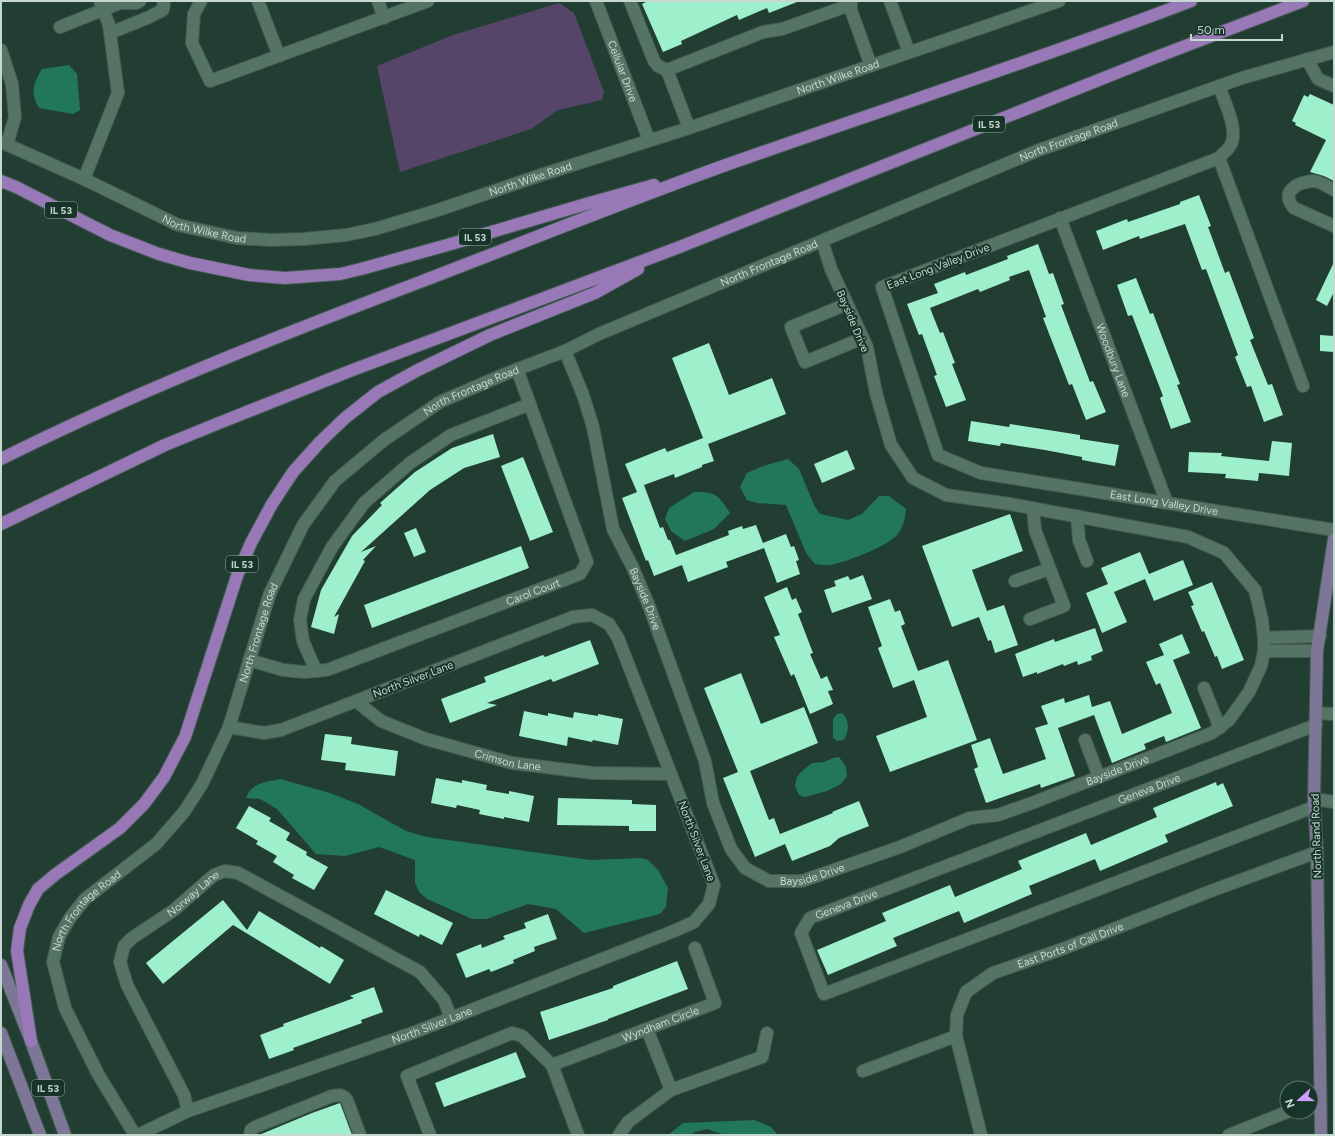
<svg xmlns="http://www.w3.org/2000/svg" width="1335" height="1136" font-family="Figtree,sans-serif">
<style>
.green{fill:#574569}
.water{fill:#217758}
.building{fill:#9eefcb}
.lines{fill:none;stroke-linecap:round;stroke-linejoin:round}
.minor-casing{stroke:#415b51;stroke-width:14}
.major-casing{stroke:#415b51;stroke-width:14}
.highway-casing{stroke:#415b51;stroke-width:14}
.minor{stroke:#567466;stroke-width:12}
.major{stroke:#7e7696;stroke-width:12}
.highway{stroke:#9878b6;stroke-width:12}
.labels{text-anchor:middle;stroke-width:4;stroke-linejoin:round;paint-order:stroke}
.shield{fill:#173428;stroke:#92a79e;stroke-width:1}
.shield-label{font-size:10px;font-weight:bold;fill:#c7d8d0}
.street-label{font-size:11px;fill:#c7d8d0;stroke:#173428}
</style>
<rect width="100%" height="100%" fill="#223e32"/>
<path class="green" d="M559,3L574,13L604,92L602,100L558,110L531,129L400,172L377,66L453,35Z"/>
<g class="water">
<path d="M69,65L77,74L80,110L73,114L39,108C30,93 33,84 42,69Z"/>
<path d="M788,459L799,469L814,505L820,514L848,520L862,514L879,496H889L906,509C905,519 903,530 895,537C883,548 846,562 830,565C825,566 819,564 815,564L806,553L786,505L757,503L747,500L740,487L747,473L763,466Z"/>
<path d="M694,492C717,492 718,495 730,513L714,529L685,541L671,531L665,519L669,508Z"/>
<path d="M842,713C850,721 849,731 844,740L837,741L833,738V719L837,714Z"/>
<path d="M839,757L846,767L847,776L841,784L827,791L805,797L799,795L795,786L797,777L801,772L812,763L824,762L833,758Z"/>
<path d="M280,779L330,793L358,804L406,831L427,837L590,860L641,858L648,860L658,870L668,888L666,907L660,914L584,933L556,909L528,904L487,919H472L427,899L419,892L415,882V860L379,847L345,856L316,854L277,809L260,799L246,798C251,783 266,782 280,779Z"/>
<path d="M754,1120L771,1127L778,1135H725L707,1129L695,1132L691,1135H668L683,1123Z"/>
</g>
<g class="building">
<path d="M648,1H797V2L769,13L767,8L739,20L737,15L681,41L682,44L663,52L642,4Z"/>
<path d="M1310,94L1334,105V181L1324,176L1310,172L1326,140L1295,125L1296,123L1292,121L1304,95L1308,97Z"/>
<path d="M1199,195L1211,226L1208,227L1225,273L1229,271L1254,338L1250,340L1268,385L1272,384L1283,415L1264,422L1251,386L1247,387L1235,357L1238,355L1206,269L1202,270L1185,224L1140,239L1139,236L1103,250L1096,231L1127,219L1128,222L1180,204V202Z"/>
<path d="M1038,244L1049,274L1053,273L1064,304L1061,305L1090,382L1093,381L1106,412L1086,420L1072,384L1069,385L1043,318L1046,317L1029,270L1009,277L1010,280L980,292L978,289L930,308L940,333L943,332L955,363L952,364L966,400L946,407L934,376L937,375L922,334L919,335L907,304L938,293L934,284L965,272L966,275L1008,259L1007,256Z"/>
<path d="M1334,262V292L1327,306L1316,300Z"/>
<path d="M1136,278L1150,314L1153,313L1180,384L1177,385L1191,422L1171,429L1160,398L1163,396L1132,315L1128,316L1117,285Z"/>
<path d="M1320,335L1334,336V352L1320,351Z"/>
<path d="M709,343L729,395L772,378L786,414L708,444L714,461L702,465V467L675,478L674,474L644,485L660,528L663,527L668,540H670L676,555L729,535L728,531L742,526L743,529L756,525L763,543L786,534L791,547L794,546L799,560L796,561L800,574L777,583L764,548L726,562L728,567L688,582L682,565L654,576L648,560L646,561L622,498L637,492L625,464L665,448L667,452L703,438L672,358Z"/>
<path d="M971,421L1009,427L1010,424L1042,429L1080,435V439L1119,445L1115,466L1082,460V457L1045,450L1001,443L1000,446L968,441Z"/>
<path d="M493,434L500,457L464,468L430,490L361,552L376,546L363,560L365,561L334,617L339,614L334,634L311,627L321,590L352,536L382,505L380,503L415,472L452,448Z"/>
<path d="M1272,441L1292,443L1289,476L1259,473L1258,481L1225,478L1226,474L1188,472L1189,452L1222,453L1221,456L1269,461Z"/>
<path d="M847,450L855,469L822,483L814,464Z"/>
<path d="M523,457L553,532L530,541L501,466Z"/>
<path d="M1010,514L1023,551L972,570L987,611L1004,605L1018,645L995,653L991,640L988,641L979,617L952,627L922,546Z"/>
<path d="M416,528L426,552L414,557L404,533Z"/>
<path d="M521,546L529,568L372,628L364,605Z"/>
<path d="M1140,552L1149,574L1183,560L1193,585L1154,601L1145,579L1114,592L1127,622L1102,633L1086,593L1108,584L1101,568Z"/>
<path d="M863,575L872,599L832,613L824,590L836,586L834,581L848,576L850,580Z"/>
<path d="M1212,582L1244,660L1222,669L1217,656L1215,657L1204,631L1202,632L1191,606L1194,605L1188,592Z"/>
<path d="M787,587L792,600L796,598L802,612L798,614L813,653L810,654L821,679L827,676L833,690L828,691L833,704L810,714L794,674L791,676L774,637L780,635L764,597Z"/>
<path d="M890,599L895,612L900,610L905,624L901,626L918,671L948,660L977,740L890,772L876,736L927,717L914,680L893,688L878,648L882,646L868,607Z"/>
<path d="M1095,628L1103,651L1091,656L1092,660L1078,665L1077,661L1064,666L1063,664L1037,674V672L1023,677L1015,654L1054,639L1055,642Z"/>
<path d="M1182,634L1190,653L1173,660L1201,728L1166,742L1164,736L1144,744L1146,749L1112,763L1094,715L1058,728L1075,776L1041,788L1040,784L986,803L974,769L978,767L971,745L990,738L1003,774L1046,759L1035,728L1048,724L1041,706L1064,698L1065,703L1089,695L1092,707L1110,701L1122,734L1172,713L1160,683L1156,685L1146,662L1164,655L1159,644Z"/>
<path d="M590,640L599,664L553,682L551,679L487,703L497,705L450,723L441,699L486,682L484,677L543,655L545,657Z"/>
<path d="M741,673L761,724L804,707L818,743L750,771L769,820L774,818L780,834L833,813L832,812L859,801L869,826L839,838L830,846L792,861L785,844L755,857L723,778L738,772L704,688Z"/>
<path d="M524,711L548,716V713L573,718L574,712L598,716V714L623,719L618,745L593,740L592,742L568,737L567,746L519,736Z"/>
<path d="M325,734L352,737L351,744L398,751L395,776L345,770L346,763L321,760Z"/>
<path d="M436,778L462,783V780L487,785L486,790L509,794V791L534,796L529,822L504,817V819L479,814L480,810L457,805L456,808L431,803Z"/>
<path d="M1216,782L1217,786L1223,783L1233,806L1165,835L1168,842L1100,871L1095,859L1029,886L1032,894L964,923L959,911L893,938L897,946L828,975L817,950L886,921L882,913L950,885L955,897L1022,869L1018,861L1086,833L1091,845L1157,817L1153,808Z"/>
<path d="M558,798L632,800V804L656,805V831H629V826L557,825Z"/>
<path d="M249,806L271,818L269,821L290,833L286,840L307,852L306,855L328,867L314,890L292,878L294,875L273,862L277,856L256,844L258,841L236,828Z"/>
<path d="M386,890L453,923L442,945L420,934L419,937L374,914Z"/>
<path d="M223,900L247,930L259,911L320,948L321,946L344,960L330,984L233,925L163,984L146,963Z"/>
<path d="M548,914L557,939L534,947L535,951L513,960L514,963L491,972L489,969L466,978L456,954L481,944L482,948L505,939L503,936L526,928L524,923Z"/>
<path d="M677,961L688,989L608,1019V1020L549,1040L540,1012L613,988V986Z"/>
<path d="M374,987L383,1012L361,1020L362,1023L293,1048L294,1050L269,1059L260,1035L284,1026L283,1024L354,998L350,996Z"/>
<path d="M516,1052L526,1077L444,1107L435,1083Z"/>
<path d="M340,1103L352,1135H259L312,1113Z"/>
</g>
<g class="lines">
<g class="minor-casing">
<g id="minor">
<path d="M201,1L194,14L192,43L210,81L428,1"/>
<path d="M258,1L279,56"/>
<path d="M378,1L384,18"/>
<path id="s1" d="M596,1L649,140"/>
<path d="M630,1L654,61L658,66L667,70L689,128"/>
<path d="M851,1V10L871,66"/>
<path d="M890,1L909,52"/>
<path d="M60,27L120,3H136L140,1"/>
<path d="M110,33L147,18L163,10L164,5L163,1"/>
<path d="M1,50L12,84L15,117L7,144"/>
<path d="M1307,59L1318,79L1334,86"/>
<path d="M667,70L763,32L782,29L850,5"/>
<path id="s2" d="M1,142L84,179L178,225L237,238L271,240L304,239L346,235L375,229L435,211L541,175L689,128L1059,1"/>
<path d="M1219,158C1222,154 1227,151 1230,146C1240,132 1224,101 1219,86"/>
<path d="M84,179L118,93L109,25L100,1"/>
<path d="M1334,190C1328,187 1320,181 1313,181C1298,182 1279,192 1294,208L1334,226"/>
<path id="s3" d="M1060,218L1167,503"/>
<path d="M847,304L791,327L805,362L863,338"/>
<path id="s4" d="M565,351L583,395L593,427L613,529L632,566L649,606L705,761L713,803L731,849L745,868L769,881H802L900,847L970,818L998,815L1032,803L1212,733L1229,720L1249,692L1261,666L1264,651V638L1262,620L1255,590L1224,553L1188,537L1010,504L946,495L913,478L891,445L876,393L867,347L831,269L822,241"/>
<path id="s5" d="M1303,386L1219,158L882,287L938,455L981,473L1334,530"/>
<path d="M1077,516L1079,540L1087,561"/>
<path d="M1015,581L1049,569"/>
<path d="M1030,619L1064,606L1035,530L1033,508"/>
<path d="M1264,638L1320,636"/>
<path d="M1264,651H1317"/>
<path id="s6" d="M249,660L283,670L304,672L327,670L580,574L587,562L517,369"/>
<path d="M316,671L303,641L300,620L304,599L332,547L364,503L410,463L451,435L530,404"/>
<path d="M1204,688L1220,728"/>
<path id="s7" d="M356,701L381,721L426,739L512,763L593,773L671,774"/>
<path d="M1316,713L1334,714"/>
<path d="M1085,740L1099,777"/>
<path d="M1314,799L1334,802"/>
<path id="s8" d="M1314,807L824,994L801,933L810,918L1316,725"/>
<path d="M647,1029L671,1090"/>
<path id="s9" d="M552,1065L715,1003L695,948"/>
<path d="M863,1071L956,1036"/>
<path id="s10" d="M188,1111L184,1095L127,985L120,962L124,946L132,938L174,910L214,875L225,871L238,873L420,972L444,1000L451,1018"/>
<path id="s11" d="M135,1135L98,1074L65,1008L53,962L59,937L70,918L85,899L156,844L184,812L202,784L229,727L270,593L303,525L335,481L384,440L440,402L505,374L565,351L599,334L1039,150L1242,78L1334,52"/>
<path id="s12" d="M138,1135L188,1111L415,1032L674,931L694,922L709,904L714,885L618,638L609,624L592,615L573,617L281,730L264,733L229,727"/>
<path d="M250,1135L251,1130L255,1127L332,1096C339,1095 343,1094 347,1100L360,1135"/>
<path d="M430,1135L407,1076L512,1033L522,1036L552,1065L578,1135"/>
<path d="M619,1135L628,1122L671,1090L762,1057L767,1033"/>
<path id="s13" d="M981,1135L956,1036L957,1015L966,992L993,973L1065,948L1211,891L1317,852"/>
<path d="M1229,1135L1287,1112"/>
</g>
</g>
<g class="major-casing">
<g id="major">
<path d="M1,965L31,1041L65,1135"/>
<path d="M1,1033L40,1135"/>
<path d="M1321,1135L1317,852L1314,799L1317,651L1334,539"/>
</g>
</g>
<g class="highway-casing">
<g id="highway">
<path d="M1,181L16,187L110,235L159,254L190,263L249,275L285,278L340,274L361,269L451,244L586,204L654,185"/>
<path d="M1,459C137,391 278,336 420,282C522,243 623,202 726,165C881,110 1038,60 1191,1"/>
<path d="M1,524L165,445L219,423L350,371L677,248L1159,56L1303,1"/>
<path d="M31,1041L17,951L20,928L29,905L38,889L56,874L120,828L144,804L164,777L185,737L237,576L251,543L272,504L293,472L320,442L345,418L378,392L418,370L490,335L595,293L638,269"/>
</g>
</g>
<use href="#minor" class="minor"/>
<use href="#major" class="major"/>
<use href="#highway" class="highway"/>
</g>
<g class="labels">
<g class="shield">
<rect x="973" y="116" width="32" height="16" rx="3"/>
<rect x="45" y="202" width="32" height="16" rx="3"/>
<rect x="459" y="229" width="32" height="16" rx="3"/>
<rect x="226" y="556" width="32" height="16" rx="3"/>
<rect x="32" y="1080" width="32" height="16" rx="3"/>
</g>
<g class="shield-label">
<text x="989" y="128">IL 53</text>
<text x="61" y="214">IL 53</text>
<text x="475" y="241">IL 53</text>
<text x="242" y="568">IL 53</text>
<text x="48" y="1092">IL 53</text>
</g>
<g class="street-label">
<text dy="4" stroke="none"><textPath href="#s1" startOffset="75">Cellular Drive</textPath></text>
<text dy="4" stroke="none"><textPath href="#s2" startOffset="882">North Wilke Road</textPath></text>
<text dy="4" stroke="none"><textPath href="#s11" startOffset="1576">North Frontage Road</textPath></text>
<text dy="4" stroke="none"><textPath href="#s2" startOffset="558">North Wilke Road</textPath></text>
<text dy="4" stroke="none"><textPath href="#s2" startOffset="222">North Wilke Road</textPath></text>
<text dy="4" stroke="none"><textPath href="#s11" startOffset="1252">North Frontage Road</textPath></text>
<text transform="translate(938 266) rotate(-21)" y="4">East Long Valley Drive</text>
<text transform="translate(853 321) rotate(67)" y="4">Bayside Drive</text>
<text dy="4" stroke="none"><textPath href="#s3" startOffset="152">Woodbury Lane</textPath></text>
<text dy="4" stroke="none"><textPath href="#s11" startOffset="928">North Frontage Road</textPath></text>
<text dy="4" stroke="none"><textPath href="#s5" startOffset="1013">East Long Valley Drive</textPath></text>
<text dy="4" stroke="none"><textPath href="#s6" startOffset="300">Carol Court</textPath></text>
<text dy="4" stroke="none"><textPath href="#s4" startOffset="262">Bayside Drive</textPath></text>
<text dy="4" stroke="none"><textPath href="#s11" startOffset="592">North Frontage Road</textPath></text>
<text transform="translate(413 679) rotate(-21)" y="4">North Silver Lane</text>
<text dy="4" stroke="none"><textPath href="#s7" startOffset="165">Crimson Lane</textPath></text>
<text dy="4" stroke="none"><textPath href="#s4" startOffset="946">Bayside Drive</textPath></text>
<text dy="4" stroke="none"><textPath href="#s8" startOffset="970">Geneva Drive</textPath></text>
<text transform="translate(1316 836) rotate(-92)" y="4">North Rand Road</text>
<text transform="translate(697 841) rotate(69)" y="4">North Silver Lane</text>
<text dy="4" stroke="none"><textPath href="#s4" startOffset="622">Bayside Drive</textPath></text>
<text dy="4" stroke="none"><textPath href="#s10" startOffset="268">Norway Lane</textPath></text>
<text dy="4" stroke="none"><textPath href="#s8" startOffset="646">Geneva Drive</textPath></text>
<text dy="4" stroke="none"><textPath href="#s11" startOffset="256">North Frontage Road</textPath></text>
<text dy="4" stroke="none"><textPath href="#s13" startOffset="263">East Ports of Call Drive</textPath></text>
<text dy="4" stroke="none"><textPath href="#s9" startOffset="116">Wyndham Circle</textPath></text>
<text dy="4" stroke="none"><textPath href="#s12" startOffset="314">North Silver Lane</textPath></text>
</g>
</g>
<rect width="1335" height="1136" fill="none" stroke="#c7d8d0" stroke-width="4"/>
<g transform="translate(1299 1100) rotate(249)"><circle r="19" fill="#173428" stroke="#5d766b"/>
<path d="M0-3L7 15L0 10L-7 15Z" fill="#d09dff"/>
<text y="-6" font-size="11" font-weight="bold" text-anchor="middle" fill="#c7d8d0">N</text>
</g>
<path d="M1191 34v6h91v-6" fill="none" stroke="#c7d8d0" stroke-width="2"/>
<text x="1197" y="34" font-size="12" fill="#c7d8d0" stroke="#173428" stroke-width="3" paint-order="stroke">50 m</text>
</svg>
